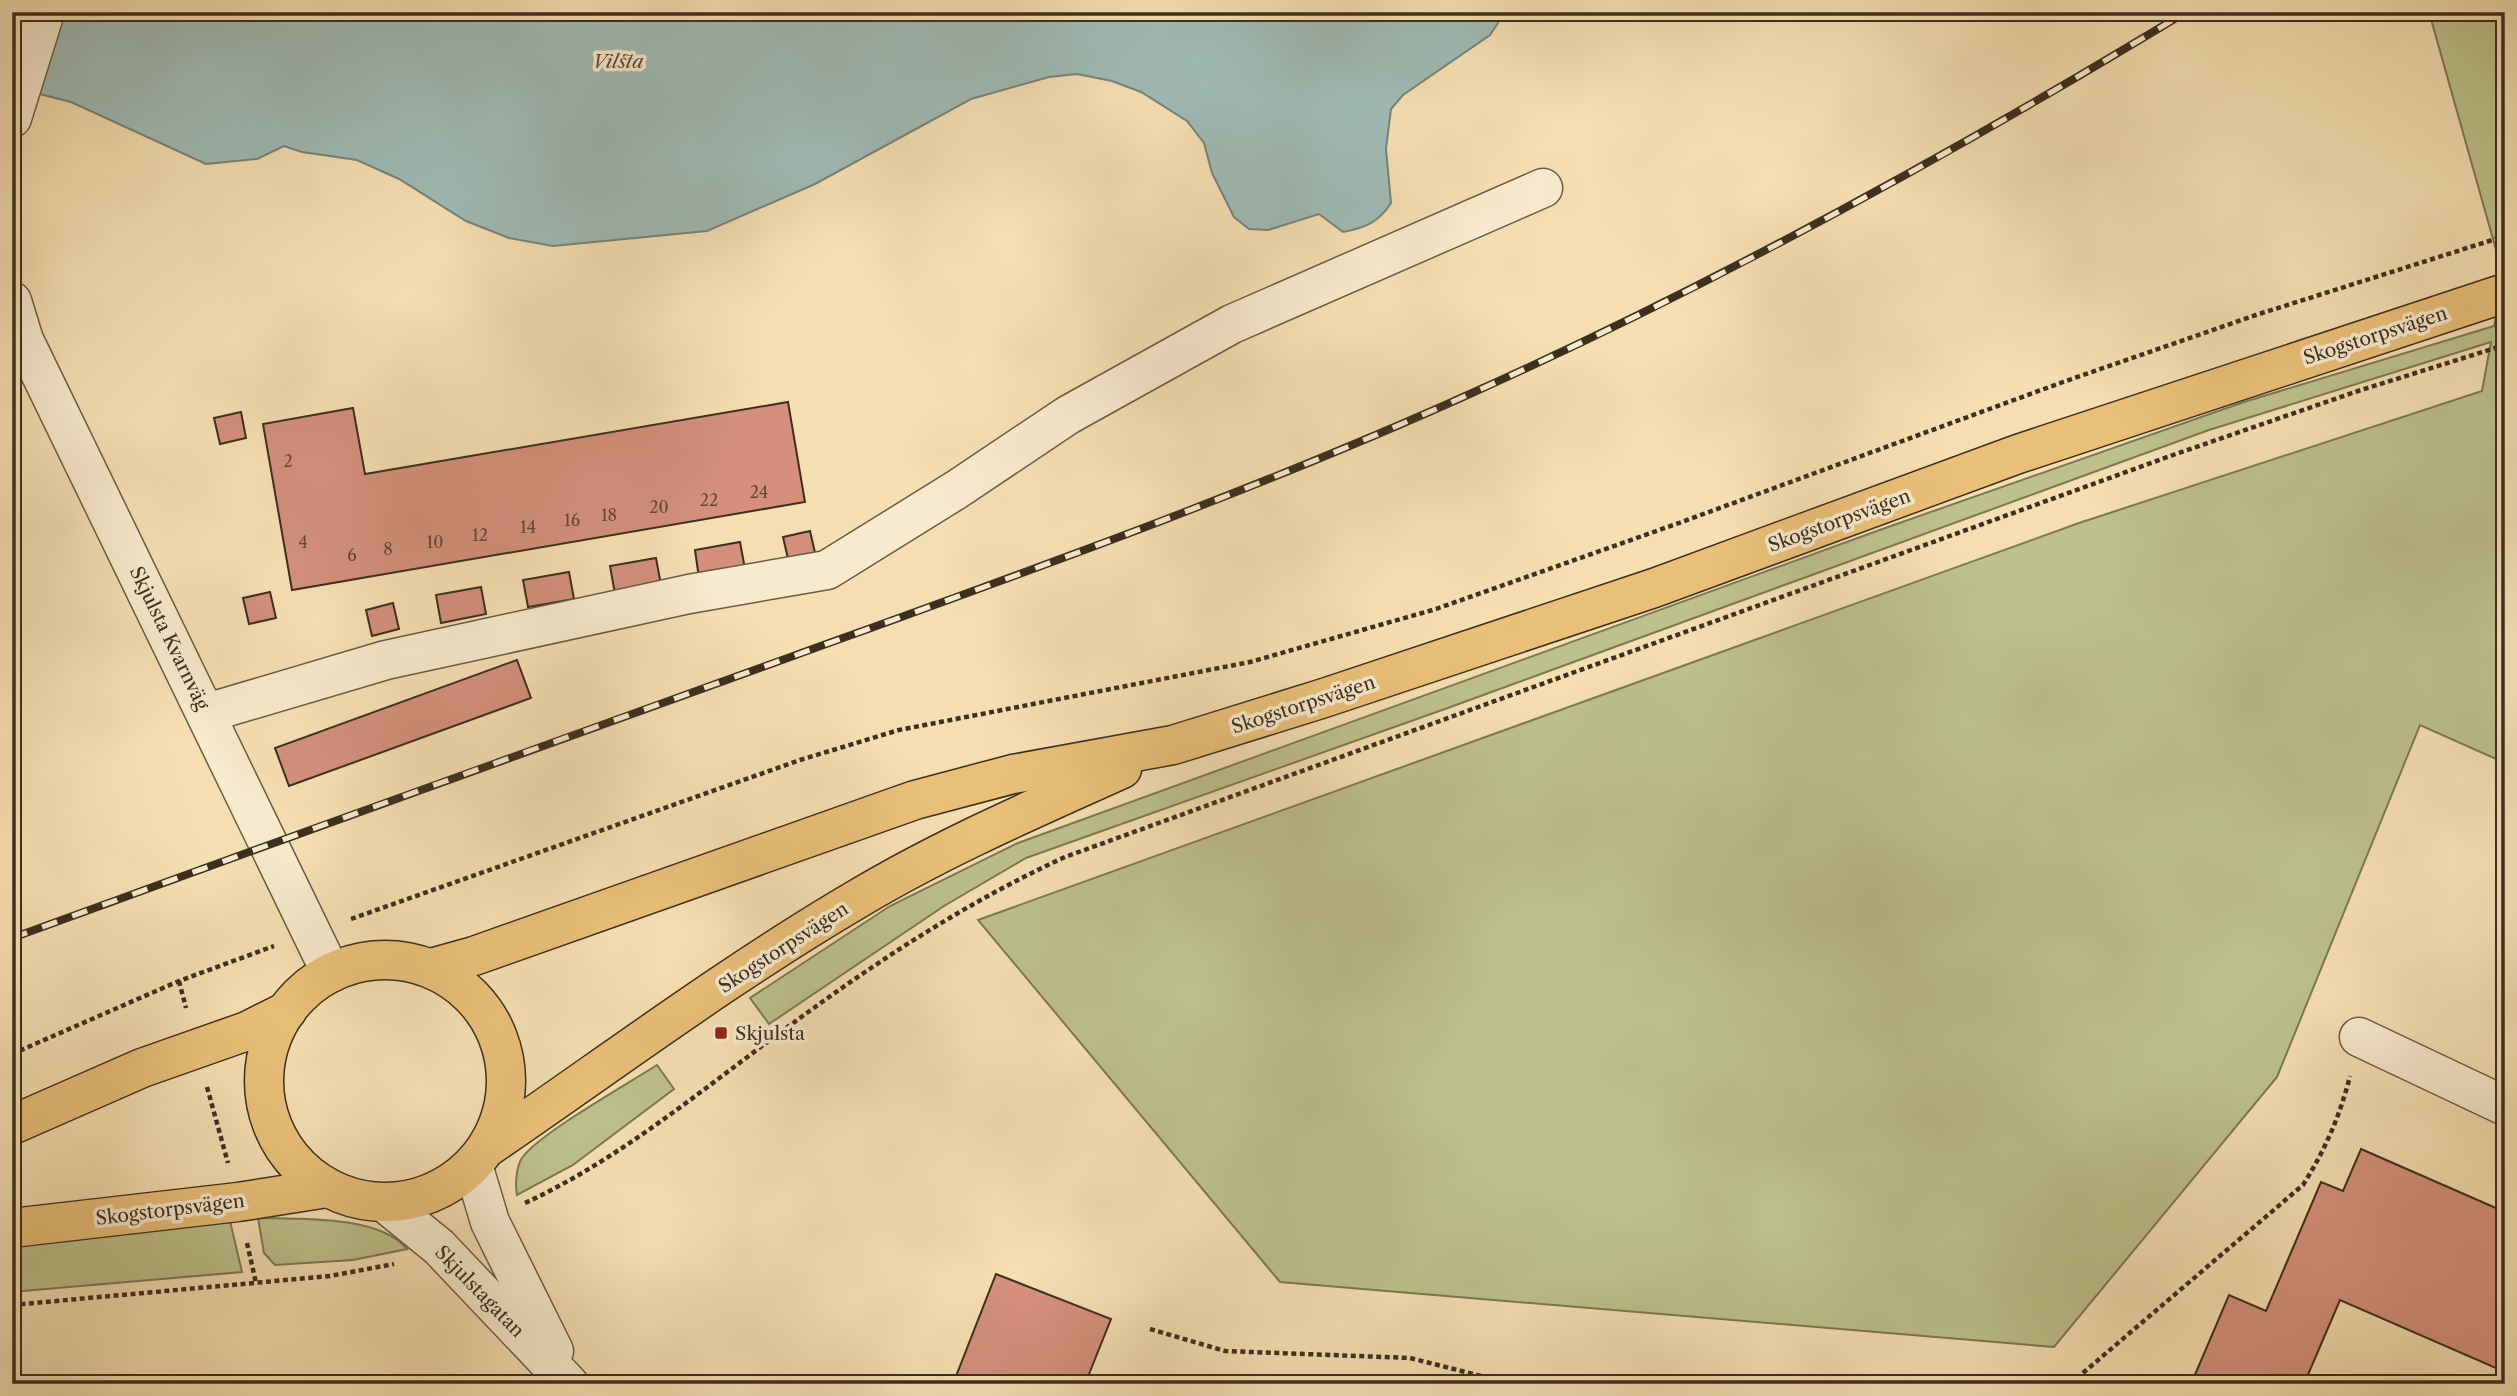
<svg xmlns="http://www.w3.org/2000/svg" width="2517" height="1396" font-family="'Libre Caslon Text',serif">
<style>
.green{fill:#bdc18b;stroke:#7c7855;stroke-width:2}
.water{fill:#9fbbb5;stroke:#778379;stroke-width:2}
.building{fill:#d4907c;stroke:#3c2f1f;stroke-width:2}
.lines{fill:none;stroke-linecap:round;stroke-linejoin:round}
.minor-casing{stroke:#6a5b44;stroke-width:41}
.major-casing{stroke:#3c2f1f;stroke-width:41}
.path{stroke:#3c2f1f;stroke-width:4.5;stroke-dasharray:5 3.5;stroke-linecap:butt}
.minor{stroke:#f8eacd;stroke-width:38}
.major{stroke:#eac079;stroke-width:38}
.rail-casing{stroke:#3c2f1f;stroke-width:8}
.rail{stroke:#f8eacd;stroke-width:5;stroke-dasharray:16;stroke-linecap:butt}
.poi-dot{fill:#8f2418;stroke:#f8eacd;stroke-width:2.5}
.labels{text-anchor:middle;stroke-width:7;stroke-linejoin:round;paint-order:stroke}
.number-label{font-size:16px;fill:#624736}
.park-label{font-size:19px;font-style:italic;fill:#564c35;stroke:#f8eacd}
.street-label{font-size:19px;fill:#3c2f1f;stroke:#f8eacd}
.poi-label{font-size:19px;fill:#3c2f1f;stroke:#f8eacd;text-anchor:start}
</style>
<rect width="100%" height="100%" fill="#f5dfb2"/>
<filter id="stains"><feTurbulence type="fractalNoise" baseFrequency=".00286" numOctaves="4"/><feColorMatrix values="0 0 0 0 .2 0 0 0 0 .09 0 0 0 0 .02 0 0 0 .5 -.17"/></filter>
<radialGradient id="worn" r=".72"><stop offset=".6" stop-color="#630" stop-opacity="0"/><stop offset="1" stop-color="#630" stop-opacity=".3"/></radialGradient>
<g class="green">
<path d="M2429,12H2505V763L2420,725L2277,1077L2054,1347L1280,1282L978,920L2079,523L2482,391L2491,342L2209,430L1445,709L1026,858L944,906L769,1024L750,998L890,906L1018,843L1888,527L2244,402L2494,326L2504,278Z"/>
<path d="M657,1065L674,1089L573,1165L517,1195C515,1185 516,1167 522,1158C537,1135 629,1083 657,1065Z"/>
<path d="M258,1218C299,1219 379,1215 407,1249L353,1260L275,1265L264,1253Z"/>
<path d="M213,1220L230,1221L242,1272L12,1292V1247Z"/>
</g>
<path class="water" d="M12,12H1499L1498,23L1490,35L1403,95L1391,109L1386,149L1391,203C1379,222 1365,228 1343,232L1319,214L1268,230L1249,229L1234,217L1212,173L1204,143L1187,121L1141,92L1112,81L1077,74L1049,77L971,99L815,184L707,231L553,246L509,238L466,221L399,179L357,160L302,152L284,146L257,159L206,164L71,102L12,87Z"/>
<g class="building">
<path d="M788,402L805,502L292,590L263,424L353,408L365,474Z"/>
<path d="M241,412L246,438L220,444L214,418Z"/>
<path d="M810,531L816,557L789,563L783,537Z"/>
<path d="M740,542L745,569L699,578L695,550Z"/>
<path d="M656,558L661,585L615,594L610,566Z"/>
<path d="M569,572L574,599L528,607L523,580Z"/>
<path d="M481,587L486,614L441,623L436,595Z"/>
<path d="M270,592L276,618L249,624L243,598Z"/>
<path d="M393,603L399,629L372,636L366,610Z"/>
<path d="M517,660L531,698L289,786L275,748Z"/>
<path d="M2361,1149L2505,1212V1372L2340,1300L2304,1384H2191L2229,1295L2266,1311L2321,1182L2343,1191Z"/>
<path d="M996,1274L1111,1319L1085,1384H953Z"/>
</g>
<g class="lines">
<g class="minor-casing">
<g id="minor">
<path d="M12,118L45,12"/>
<path d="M12,301L24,340L331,973"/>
<path d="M207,713L386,660L689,594L827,570L956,490L1068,415L1232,324L1543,188"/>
<path d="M2359,1037L2505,1106"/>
<path d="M473,1165L490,1222L554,1351"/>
<path d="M385,1203L439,1247L569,1384"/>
</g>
</g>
<g class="major-casing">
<g id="major">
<circle cx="385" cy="1081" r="121"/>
<path d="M431,968L474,956L915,800L1013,774L1173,745L1324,698L1654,588L2018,454L2505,293"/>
<path d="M12,1125L142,1068L247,1031L287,1011"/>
<path d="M488,1147C611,1063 731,973 859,898C943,848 1033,809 1122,769"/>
<path d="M12,1228L238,1202L327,1188"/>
</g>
</g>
<g class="path">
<path d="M351,919L800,760L899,730L1250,662L1436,609L1679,523L2063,382L2256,315L2505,236"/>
<path d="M179,981L186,1008"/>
<path d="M12,1054L179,981L274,946"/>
<path d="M207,1087L228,1163"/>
<path d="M525,1203C618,1160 699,1092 781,1032C871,965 963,904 1065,857L2173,455L2358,391L2505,345"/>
<path d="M247,1243L256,1283"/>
<path d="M12,1305L330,1276L394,1264"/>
<path d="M1150,1329L1225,1351L1410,1358L1513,1384"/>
<path d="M2070,1384L2303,1185C2325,1150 2340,1116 2350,1076"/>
</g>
<use href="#minor" class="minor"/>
<use href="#major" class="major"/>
<g class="rail-casing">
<path id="rail" d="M12,938C273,843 534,749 796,655C1023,573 1252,492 1472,393C1718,283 1955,152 2186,12"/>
</g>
<use href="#rail" class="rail"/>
</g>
<rect class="poi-dot" x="714" y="1026" width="14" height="14" rx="3.5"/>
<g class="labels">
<g class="number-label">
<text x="288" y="467">2</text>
<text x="759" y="498">24</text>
<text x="709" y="506">22</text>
<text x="659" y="513">20</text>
<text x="609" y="521">18</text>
<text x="572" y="526">16</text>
<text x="528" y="533">14</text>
<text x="480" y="541">12</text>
<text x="303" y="548">4</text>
<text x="435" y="548">10</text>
<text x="388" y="555">8</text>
<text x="352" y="561">6</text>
</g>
<g class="park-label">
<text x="618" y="68">Vilsta</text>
</g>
<g class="street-label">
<text transform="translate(2375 335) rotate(-18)" y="7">Skogstorpsvägen</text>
<text transform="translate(1839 520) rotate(-20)" y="7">Skogstorpsvägen</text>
<text transform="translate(170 638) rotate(64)" y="7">Skjulsta Kvarnväg</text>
<text transform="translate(1303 704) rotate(-18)" y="7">Skogstorpsvägen</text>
<text transform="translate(783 947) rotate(-33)" y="7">Skogstorpsvägen</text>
<text transform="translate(170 1209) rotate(-7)" y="7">Skogstorpsvägen</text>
<text transform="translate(480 1291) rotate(46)" y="7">Skjulstagatan</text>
</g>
<g class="poi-label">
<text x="735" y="1040">Skjulsta</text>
</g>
</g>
<rect width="2517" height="1396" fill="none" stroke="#f5dfb2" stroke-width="42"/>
<rect x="14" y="14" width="2489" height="1368" fill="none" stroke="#3c2f1f" stroke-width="3.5"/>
<rect x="21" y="21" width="2475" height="1354" fill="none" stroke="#3c2f1f" stroke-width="2"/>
<rect width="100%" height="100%" filter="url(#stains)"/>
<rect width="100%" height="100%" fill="url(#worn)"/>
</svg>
